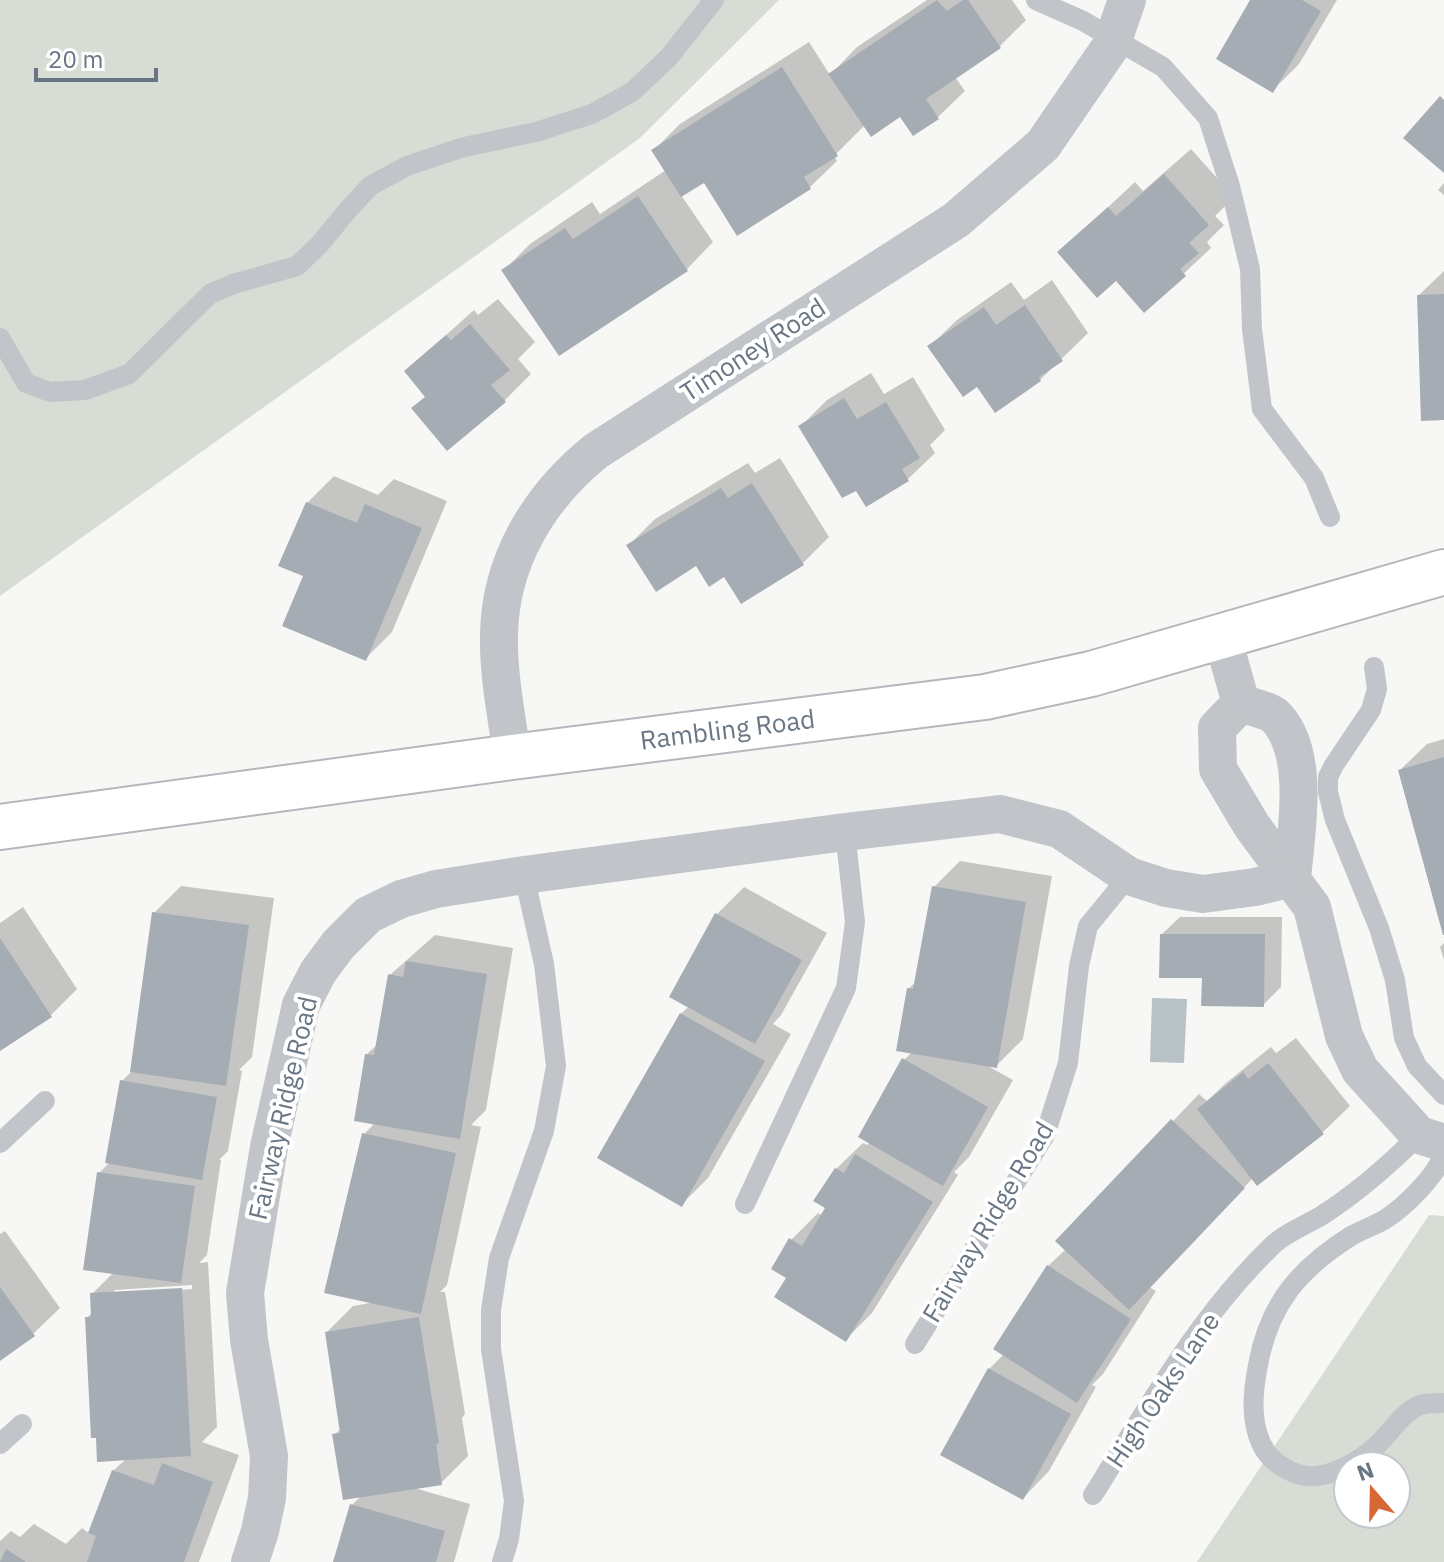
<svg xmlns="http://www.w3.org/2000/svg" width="1444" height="1562" font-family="'IBM Plex Sans',sans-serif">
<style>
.green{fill:#d7dcd5;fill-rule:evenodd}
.water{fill:#b7c1c6}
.shadow{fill:#0003;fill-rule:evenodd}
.building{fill:#a5acb3}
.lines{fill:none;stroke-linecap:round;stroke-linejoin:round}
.secondary-casing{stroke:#b4b8bd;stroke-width:48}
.lane{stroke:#c1c4c8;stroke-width:20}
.street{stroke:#c1c4c8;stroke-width:38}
.secondary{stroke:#fff;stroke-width:44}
.labels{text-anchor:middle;stroke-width:8;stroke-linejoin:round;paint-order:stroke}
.street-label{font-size:26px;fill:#697684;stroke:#fff}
</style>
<rect width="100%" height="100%" fill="#f7f8f5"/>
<g class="green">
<path d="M0,0H779L640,138L0,596Z"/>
<path d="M1429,1215L1444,1216V1562H1197ZM1348,1466H1396V1514H1348Z"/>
</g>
<path class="water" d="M1152,998L1187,999L1184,1063L1150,1062Z"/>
<g class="shadow">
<path d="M927,0H1012L1026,20L999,47L955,77L965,91L938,117L914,133L901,114L865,125L834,156L837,161L810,187L738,233L705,181L681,195L713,242L687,269L559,353L504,270L530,244L592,202L600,214L666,170L653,151L680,124L809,42L830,75L857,47Z"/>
<path d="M1252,0H1337L1299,64L1273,90Z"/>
<path d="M1191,149L1234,197L1215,216L1224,225L1207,242L1211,248L1145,310L1116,278L1059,253L1135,182L1143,191Z"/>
<path d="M1444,183V195L1438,190Z"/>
<path d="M1444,271V418L1419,295Z"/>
<path d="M1052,280L1088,333L1040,380L930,346L957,320L1011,282L1024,300Z"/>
<path d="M498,299L535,342L518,359L531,374L504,401L426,396L406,371L474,310L478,315Z"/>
<path d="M871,373L884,394L913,377L945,430L930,445L935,453L908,479L867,505L856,488L801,426L827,400Z"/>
<path d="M780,458L829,537L803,563L725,574L629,545L655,519L748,463L755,473Z"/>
<path d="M334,476L378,495L394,479L447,501L392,632L365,659L306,575L307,503Z"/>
<path d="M1444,739V929L1400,770L1427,744Z"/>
<path d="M960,861L1052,876L1023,1039L996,1066L986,1065L1013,1080L969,1157L954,1172L958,1175L872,1313L846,1339L788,1277L791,1240L818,1213L823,1216L836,1169L863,1143L867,1145L870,1142L904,1060L912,1052L908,989L917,981L934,887Z"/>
<path d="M181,886L274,898L252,1057L239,1070L242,1071L228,1151L219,1160H221L207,1255L199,1263L208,1262L217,1427L202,1442L239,1455L199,1562H0V1541L11,1531L20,1537L34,1524L66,1544L82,1528L90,1534L113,1471L127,1458L87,1318L92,1312V1294L114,1272L99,1173L110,1162L122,1081L132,1071L154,913ZM192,1285V1289L111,1294L115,1290Z"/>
<path d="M744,887L827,933L781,1015L773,1024L791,1034L708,1178L682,1204L681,1014L689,1006L672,997L717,914Z"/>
<path d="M23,907L77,989L51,1015L0,1049V923Z"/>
<path d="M1180,917H1282L1281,987L1263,1005L1204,976L1162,934Z"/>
<path d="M435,935L513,948L486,1110L471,1125L481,1127L447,1285L440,1292H445L465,1414L462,1418L468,1456L441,1483L411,1487L470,1504L454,1562H335L352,1505L362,1495L334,1435L342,1428L327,1332L353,1306L376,1302L364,1134L375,1123L367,1054L378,1044L390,975Z"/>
<path d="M1444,943V960L1440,947Z"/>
<path d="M1296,1038L1350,1106L1323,1132L1257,1184L1253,1178L1149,1287L1156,1291L1103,1374L1092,1385L1096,1387L1049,1471L1023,1498L989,1369L1004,1354L1048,1266L1066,1249L1058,1241L1199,1094L1207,1101L1226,1083L1271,1047L1276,1053Z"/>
<path d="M5,1231L60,1308L33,1334L0,1358V1234Z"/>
</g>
<g class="building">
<path d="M937,0L947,11L963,0H968L1001,48L926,99L939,119L913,136L900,117L871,137L828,74Z"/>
<path d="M1250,0H1302L1321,11L1273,93L1216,59Z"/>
<path d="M782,67L838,156L804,177L811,189L737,236L704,183L681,197L651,150Z"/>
<path d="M1440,96L1444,100V173L1403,138Z"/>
<path d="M1164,174L1209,225L1189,243L1199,253L1180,269L1186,276L1144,313L1116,281L1097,298L1057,252L1108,207L1116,216Z"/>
<path d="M638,196L688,271L559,356L501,270L565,228L573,239Z"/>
<path d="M1444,294V420L1421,421L1417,295Z"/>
<path d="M1025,305L1063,361L1039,377L1041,381L995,413L977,387L963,397L927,346L984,307L996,325Z"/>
<path d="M470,324L510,370L491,385L506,402L447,451L411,408L425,397L404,371L446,335L451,340Z"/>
<path d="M844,398L857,419L886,402L920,458L902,469L909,481L866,507L856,491L842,498L798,426Z"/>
<path d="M752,483L804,565L741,604L724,577L709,587L696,566L656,592L626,545L721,488L728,498Z"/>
<path d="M306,502L357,523L365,504L422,528L366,661L282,626L303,576L278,566Z"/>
<path d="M1444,757V935H1443L1398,770Z"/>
<path d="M932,886L1026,902L997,1068L896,1051L907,988L913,989Z"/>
<path d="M152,912L249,925L226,1086L130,1072Z"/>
<path d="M715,913L802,960L755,1044L669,997Z"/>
<path d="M1160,934H1265L1264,1007L1201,1006L1202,978H1159Z"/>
<path d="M0,938L52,1017L0,1051Z"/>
<path d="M406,961L487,974L460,1139L354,1121L365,1054L374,1055L388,974L403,977Z"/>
<path d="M680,1013L765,1061L682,1207L597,1158Z"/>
<path d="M902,1058L988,1107L943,1186L858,1137Z"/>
<path d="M1268,1063L1324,1134L1257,1186L1197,1109L1243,1072L1248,1079Z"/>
<path d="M120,1080L217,1097L202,1180L105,1163Z"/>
<path d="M1171,1119L1245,1188L1129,1310L1055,1241Z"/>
<path d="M362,1133L456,1153L421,1314L324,1293Z"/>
<path d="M855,1154L933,1202L846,1342L774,1297L786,1278L771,1269L789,1238L802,1246L825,1208L813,1201L835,1168L844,1173Z"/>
<path d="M97,1172L195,1186L181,1283L83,1270Z"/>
<path d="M1047,1265L1131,1319L1077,1403L993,1349Z"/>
<path d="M0,1287L35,1336L0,1361Z"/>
<path d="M182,1288L191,1456L97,1462L96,1438H91L85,1317H91L90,1293Z"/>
<path d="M419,1317L439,1443L436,1444L442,1485L343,1500L332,1434L340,1433L325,1332Z"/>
<path d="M988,1368L1071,1414L1023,1500L940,1455Z"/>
<path d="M162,1463L213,1482L184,1562H87L96,1536L88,1533L112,1470L154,1485Z"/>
<path d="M350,1504L445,1531L436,1562H333Z"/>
<path d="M6,1549L26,1562H0Z"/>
</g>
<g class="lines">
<g class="secondary-casing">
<g id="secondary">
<path id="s1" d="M0,827L512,757L985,697L1091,674L1444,572"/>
</g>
</g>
<g class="lane">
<path d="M1036,0L1083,21L1163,67L1208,118L1230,186L1250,269L1252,329L1262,409L1314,478L1330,517"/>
<path d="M0,338L26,383L50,392L85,390L129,374L210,294L233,284L297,266L319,245L347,211L370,186L407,166L464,147L536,132L592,114L632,92L669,57L714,0"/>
<path d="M1374,667L1377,689L1371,710L1334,765L1328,777V792L1335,820L1379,928L1395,980L1404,1038L1417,1066L1444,1095"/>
<path d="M0,1143L45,1101"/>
<path d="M1444,1153C1437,1175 1405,1207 1384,1220C1373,1226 1362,1230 1351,1236C1299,1269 1269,1304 1258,1365C1253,1391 1250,1419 1261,1443C1269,1462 1294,1478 1316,1476C1337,1474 1359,1461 1375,1447C1390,1434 1401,1413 1420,1405C1426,1403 1437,1403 1444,1403"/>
<path d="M745,1204L846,988L855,922L845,832"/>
<path d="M915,1344L1045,1135L1068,1063L1079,966L1088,926L1129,876"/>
<path d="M0,1444L22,1424"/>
<path d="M1093,1495C1148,1408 1199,1315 1274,1244C1287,1232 1306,1225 1321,1216C1357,1193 1389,1165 1419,1135"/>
<path d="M502,1562L509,1539L514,1501L491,1349V1310L499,1258L544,1131L556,1066L544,964L524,875"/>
</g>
<g class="street">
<path d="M1222,636L1241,703"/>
<path d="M1241,703L1217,728L1218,769L1252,826L1312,907L1344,1036L1360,1070L1419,1135L1444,1143"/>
<path d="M1241,703C1251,707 1269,710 1276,717C1311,754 1296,832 1292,878"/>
<path d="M512,757C507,717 498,675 499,635C500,561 539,497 596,451L956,220L1043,145L1111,46L1127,0"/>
<path d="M250,1562L260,1531L267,1498L269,1456L249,1340L245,1293L269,1147L301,1005L318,972L338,945L368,915L401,899L436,889L524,875L845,832L1000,814L1059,829L1129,876L1166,888L1203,894L1255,887L1292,878"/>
</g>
<use href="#secondary" class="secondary"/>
</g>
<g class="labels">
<g class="street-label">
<text transform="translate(753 350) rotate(-33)" y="9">Timoney Road</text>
<text dy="9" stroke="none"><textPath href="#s1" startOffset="734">Rambling Road</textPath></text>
<text transform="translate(283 1108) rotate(-77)" y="9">Fairway Ridge Road</text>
<text transform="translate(988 1222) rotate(-59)" y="9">Fairway Ridge Road</text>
<text transform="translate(1163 1390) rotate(-56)" y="9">High Oaks Lane</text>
</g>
</g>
<g transform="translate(1372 1490) rotate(340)"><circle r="38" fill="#ffffff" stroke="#c3c8ce" stroke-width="2"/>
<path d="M0-6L14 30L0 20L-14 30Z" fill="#d76735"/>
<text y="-12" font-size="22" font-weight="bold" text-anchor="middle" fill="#697684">N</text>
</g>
<path d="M36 68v12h120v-12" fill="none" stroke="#697684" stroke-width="4"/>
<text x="48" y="68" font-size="24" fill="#697684" stroke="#ffffff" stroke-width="6" paint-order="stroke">20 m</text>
</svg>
